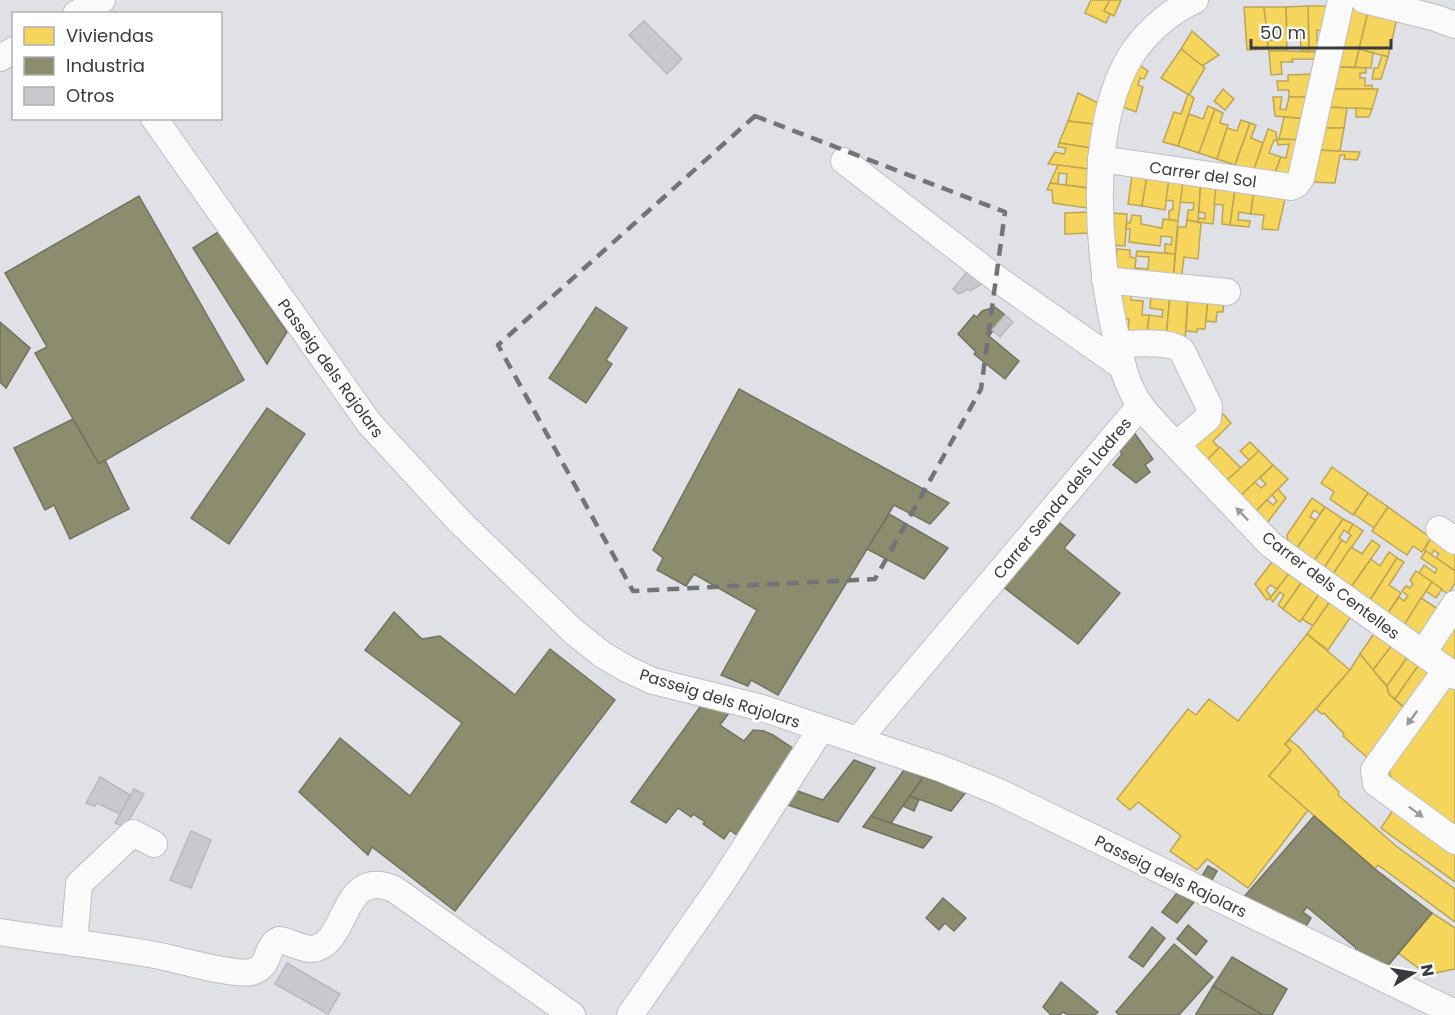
<svg xmlns="http://www.w3.org/2000/svg" width="1455" height="1015" font-family="Poppins,sans-serif">
<style>
.homes{fill:#f6d55c;stroke:#bda653;stroke-width:1.5}
.industry{fill:#8c8c6e;stroke:#737360;stroke-width:1.5}
.building{fill:#c8c9cd;stroke:#b8b9bd;stroke-width:1.5}
.lines{fill:none;stroke-linecap:round;stroke-linejoin:round}
.minor-casing{stroke:#bebfc3;stroke-width:28}
.minor{stroke:#fafafb;stroke-width:26}
.oneway{fill:#9a9a9d}
.marked{fill:none;stroke:#737479;stroke-width:4.5;stroke-dasharray:12 8;stroke-linejoin:round}
.labels{text-anchor:middle;stroke-width:6;stroke-linejoin:round;paint-order:stroke}
.street-label{font-size:16px;fill:#393a3f;stroke:#fff}
</style>
<rect width="100%" height="100%" fill="#e0e1e6"/>
<g class="homes">
<path d="M1091,0H1110L1104,11L1110,14L1106,23L1085,13Z"/>
<path d="M1110,0H1121L1114,16L1104,11Z"/>
<path d="M1308,6H1330L1324,31L1317,30V41H1322L1319,51H1309Z"/>
<path d="M1308,6L1309,51H1301L1300,32L1287,33L1286,7Z"/>
<path d="M1244,7H1264L1269,49L1247,50Z"/>
<path d="M1264,7H1286L1287,51H1269L1267,40H1277V31H1267Z"/>
<path d="M1349,8L1368,12L1355,67H1335Z"/>
<path d="M1368,12L1397,18L1388,57L1359,49Z"/>
<path d="M1192,31L1219,55L1202,66L1181,49Z"/>
<path d="M1181,49L1205,68L1189,95L1161,78Z"/>
<path d="M1359,49L1373,53L1371,68L1355,67Z"/>
<path d="M1269,51H1287L1316,52L1314,59H1292L1293,62H1281L1282,74L1271,75Z"/>
<path d="M1382,55L1388,57L1381,79H1372L1374,68H1378Z"/>
<path d="M1138,64L1148,71L1144,79L1140,78L1138,85L1143,87L1136,112L1123,107Z"/>
<path d="M1335,67L1366,68V73H1360V78H1365V86L1372,85V89H1330Z"/>
<path d="M1313,74L1312,97H1289V90H1278L1277,81H1288V75Z"/>
<path d="M1223,89L1234,99L1225,110L1214,101Z"/>
<path d="M1330,89H1378L1372,109L1326,107Z"/>
<path d="M1078,93L1098,103L1093,124L1068,121Z"/>
<path d="M1188,94L1194,98L1178,146L1163,142L1174,112L1181,114Z"/>
<path d="M1273,97H1282L1280,109L1286,110L1289,97H1312L1307,119L1275,116Z"/>
<path d="M1208,106L1215,109L1199,153L1178,146L1189,114L1203,119Z"/>
<path d="M1326,107L1347,108L1344,128H1320Z"/>
<path d="M1356,108L1372,109L1369,117H1356Z"/>
<path d="M1215,109L1223,113L1220,123L1228,125L1217,159L1199,153Z"/>
<path d="M1284,117L1307,119L1302,140L1279,139Z"/>
<path d="M1241,120L1250,123L1235,165L1217,159L1227,128L1237,131Z"/>
<path d="M1068,121L1093,124L1091,148L1059,143Z"/>
<path d="M1250,123L1256,125L1251,138L1263,143L1253,172L1235,165Z"/>
<path d="M1320,128H1344L1340,151L1315,150Z"/>
<path d="M1268,129L1276,132L1277,141L1274,140L1269,153L1281,157L1273,178L1253,172Z"/>
<path d="M1277,139L1302,140L1288,181L1273,178L1281,157L1286,158L1289,144L1278,145Z"/>
<path d="M1059,143L1091,148L1088,169L1048,164L1055,152L1064,154L1066,148L1058,147Z"/>
<path d="M1315,150L1360,152L1357,160L1344,159L1345,155H1340L1335,183L1309,182Z"/>
<path d="M1058,165L1088,169V188L1066,185L1067,174L1059,173L1058,184L1050,183Z"/>
<path d="M1133,168L1148,170L1142,206L1128,204Z"/>
<path d="M1148,170L1170,173L1165,210L1142,206Z"/>
<path d="M1183,175L1201,178L1198,222L1187,220L1188,210H1193L1194,203L1180,202Z"/>
<path d="M1201,178L1217,181L1213,224L1198,222L1199,218L1205,219V213L1199,212Z"/>
<path d="M1169,179L1183,181L1178,221L1169,220V211L1173,209V201L1166,200Z"/>
<path d="M1217,181L1236,183L1230,225L1222,224L1223,205L1214,204Z"/>
<path d="M1050,183L1088,188L1087,208L1053,203L1052,190H1047Z"/>
<path d="M1236,183L1254,186L1251,214L1239,212L1238,220L1250,221L1249,227L1230,225Z"/>
<path d="M1254,186L1287,190L1278,230L1262,229L1264,215L1251,214Z"/>
<path d="M1090,212V233L1065,234V213Z"/>
<path d="M1112,213L1127,214L1125,246L1113,245Z"/>
<path d="M1132,215L1141,216V224L1162,228L1163,219L1178,221L1175,254L1165,253V244L1171,245L1172,237L1161,236L1160,246L1129,242L1130,229H1126L1127,222L1130,223Z"/>
<path d="M1187,220L1201,223L1198,259L1184,257L1181,281H1173L1178,227H1186Z"/>
<path d="M1117,249L1130,250V257L1136,258L1134,276L1115,275Z"/>
<path d="M1137,251L1175,254L1173,281L1134,276L1135,268L1148,269L1149,257L1136,256Z"/>
<path d="M1117,289L1132,290L1131,300L1143,301L1142,315H1149L1147,337L1128,335L1129,319H1124Z"/>
<path d="M1151,293L1170,295L1166,339L1147,337L1149,315L1162,317L1163,310L1150,308Z"/>
<path d="M1170,295L1188,297L1185,341L1166,339Z"/>
<path d="M1188,297L1208,298L1205,329H1197V332L1186,331Z"/>
<path d="M1208,298L1224,301L1223,312H1217L1216,322L1206,321Z"/>
<path d="M1223,414L1231,423L1213,441L1219,448L1206,461L1190,444Z"/>
<path d="M1250,442L1259,451L1249,460L1240,451Z"/>
<path d="M1220,447L1241,468L1225,482L1206,461Z"/>
<path d="M1259,451L1273,465L1239,497L1225,482Z"/>
<path d="M1273,465L1288,479L1254,513L1239,497L1255,482L1261,488L1266,484L1260,478Z"/>
<path d="M1332,467L1368,493L1353,515L1330,499L1334,492L1321,483Z"/>
<path d="M1278,489L1286,498L1267,523L1254,513L1267,500L1273,505L1277,501L1272,495Z"/>
<path d="M1368,493L1388,507L1374,528L1354,514Z"/>
<path d="M1312,498L1325,507L1320,514L1314,510L1310,517L1316,520L1297,548L1288,541L1287,535Z"/>
<path d="M1325,507L1343,519L1314,561L1297,548Z"/>
<path d="M1388,507L1431,538L1422,552L1413,546L1407,555L1372,531Z"/>
<path d="M1343,519L1353,524L1348,533L1344,530L1339,538L1342,540L1324,568L1314,561Z"/>
<path d="M1353,524L1363,531L1333,574L1324,568L1342,540L1346,543L1351,535L1348,533Z"/>
<path d="M1431,538L1455,555V571L1436,558L1439,554L1434,550L1431,555L1424,550Z"/>
<path d="M1372,540L1380,546L1351,587L1333,574L1351,547L1362,554Z"/>
<path d="M1426,551L1455,571V583L1448,594L1419,573L1424,565L1435,573L1437,569L1421,558Z"/>
<path d="M1389,552L1397,558L1370,600L1351,587L1371,559L1380,566Z"/>
<path d="M1397,558L1404,562L1389,585L1401,593L1388,613L1370,600Z"/>
<path d="M1277,561L1291,571L1277,589L1270,585L1266,590L1271,597L1267,600L1255,584L1272,562Z"/>
<path d="M1291,571L1303,580L1283,609L1278,605L1284,595L1280,592L1273,602L1270,598Z"/>
<path d="M1416,571L1432,582L1404,625L1388,613L1399,597L1404,601L1408,596L1402,591L1406,586L1410,588L1413,584L1410,580Z"/>
<path d="M1303,580L1320,593L1300,622L1283,609Z"/>
<path d="M1432,582L1442,589L1436,598L1426,591Z"/>
<path d="M1320,593L1331,600L1313,626L1302,619Z"/>
<path d="M1421,598L1438,609L1421,636L1404,625Z"/>
<path d="M1331,600L1352,615L1328,650L1307,634Z"/>
<path d="M1455,624V661L1439,649Z"/>
<path d="M1375,632L1393,644L1373,670L1360,654Z"/>
<path d="M1307,634L1350,670L1285,744L1291,750L1269,776L1308,810L1248,888L1207,859L1197,870L1170,851L1181,836L1138,802L1130,810L1117,799L1188,709L1196,715L1209,699L1238,721Z"/>
<path d="M1393,644L1409,655L1387,686L1373,670Z"/>
<path d="M1360,654L1387,687L1389,694L1404,708L1369,759L1343,736L1344,734L1324,713L1322,714L1316,709L1350,670Z"/>
<path d="M1409,655L1420,663L1395,699L1389,694L1387,686Z"/>
<path d="M1420,663L1431,672L1405,708L1395,699Z"/>
<path d="M1450,685L1455,689V828L1392,782L1389,769Z"/>
<path d="M1290,740L1299,747L1339,792L1338,795L1396,846L1455,889V922L1378,865L1375,869L1269,776L1291,750L1285,744Z"/>
<path d="M1393,810L1455,855V882L1381,828Z"/>
<path d="M1432,913L1455,928V969L1430,974L1428,977H1424L1421,974V970L1398,953Z"/>
</g>
<g class="industry">
<path d="M139,196L244,380L99,464L35,353L47,347L5,273Z"/>
<path d="M218,232L287,332L267,364L193,248Z"/>
<path d="M596,307L627,328L606,360L612,364L586,403L549,378Z"/>
<path d="M995,307L1005,315L989,336L1019,361L1005,379L974,354L976,352L958,334L974,315L977,317L982,311Z"/>
<path d="M0,322L30,348L6,388L0,382Z"/>
<path d="M739,389L949,503L930,524L894,505L778,695L751,680L748,686L721,675L757,610L694,574L686,586L657,570L663,558L653,550Z"/>
<path d="M267,408L305,434L229,544L191,518Z"/>
<path d="M73,419L99,464L105,460L129,509L70,539L54,505L45,510L14,448Z"/>
<path d="M1133,431L1153,459L1145,465L1150,472L1136,483L1113,465L1122,454L1119,450L1125,446L1122,443Z"/>
<path d="M889,514L948,548L924,579L867,549Z"/>
<path d="M1060,523L1075,535L1064,548L1120,593L1078,644L1002,586Z"/>
<path d="M394,612L422,639L440,636L515,695L550,649L615,700L455,911L372,847L368,855L299,792L340,738L410,796L462,723L365,650Z"/>
<path d="M703,703L729,713L720,725L744,741L753,730L764,731L773,735L794,749L738,836L730,830L724,839L703,824L705,822L693,814L691,817L678,808L666,823L631,802Z"/>
<path d="M854,760L875,768L838,822L785,804L792,789L823,800Z"/>
<path d="M904,770L923,777L891,823L871,816Z"/>
<path d="M923,777L966,792L951,811L910,796Z"/>
<path d="M910,796L919,800L914,811L903,806Z"/>
<path d="M871,816L891,823L932,837L923,848L863,827Z"/>
<path d="M1314,816L1375,869L1432,913L1386,968L1354,953L1356,948L1307,907L1303,912L1311,918L1305,928L1243,898Z"/>
<path d="M1208,866L1217,871L1211,882L1202,876Z"/>
<path d="M1177,893L1194,902L1177,923L1162,912Z"/>
<path d="M943,898L966,918L954,931L945,923L939,930L926,918Z"/>
<path d="M1188,925L1207,941L1196,955L1177,939Z"/>
<path d="M1152,927L1165,938L1143,967L1129,957Z"/>
<path d="M1174,944L1213,977L1179,1015H1119L1116,1012Z"/>
<path d="M1232,957L1287,989L1272,1015H1263L1213,986Z"/>
<path d="M1061,982L1098,1012L1095,1015H1068L1063,1012L1060,1015H1051L1043,1007Z"/>
<path d="M1213,986L1263,1015H1198L1196,1014Z"/>
</g>
<g class="building">
<path d="M644,21L682,59L667,74L629,35Z"/>
<path d="M972,266L990,279L970,291L968,289L959,294L953,289Z"/>
<path d="M1005,315L1013,322L1000,337L992,330Z"/>
<path d="M100,777L130,795L120,814L97,803L95,806L86,803Z"/>
<path d="M134,789L144,794L125,827L115,823Z"/>
<path d="M191,831L211,840L191,888L170,880Z"/>
<path d="M287,963L340,994L328,1014L275,984Z"/>
</g>
<g class="lines">
<g class="minor-casing">
<g id="minor">
<path d="M1195,0C1167,13 1141,36 1126,64C1088,137 1098,254 1115,332C1119,351 1122,371 1131,389C1137,403 1147,414 1157,425L1271,545L1455,676"/>
<path d="M1364,0L1436,18L1455,25"/>
<path d="M76,14L102,0"/>
<path d="M0,58L14,50"/>
<path d="M154,118L369,423L460,522L574,632L603,655L627,669L653,681L762,708L940,768L999,792L1455,1013"/>
<path d="M1101,159L1291,187L1297,184L1301,178L1341,0"/>
<path d="M844,161L996,278L1123,367"/>
<path d="M1105,280L1227,292"/>
<path d="M1118,344C1134,344 1171,340 1182,351L1209,406L1208,418L1176,445"/>
<path d="M1439,529L1455,541"/>
<path d="M1423,653L1455,604"/>
<path d="M1446,670L1374,770L1376,783L1455,841"/>
<path d="M858,740L1140,406"/>
<path d="M0,932C52,940 104,946 155,955C177,959 233,976 251,972C272,967 264,947 279,940C289,941 301,949 311,949C350,946 339,866 394,889L572,1015"/>
<path d="M74,943L79,884L133,833L154,844"/>
<path d="M630,1015L722,883L821,729"/>
</g>
</g>
<use href="#minor" class="minor"/>
</g>
<defs><path id="oneway-solid" d="M-6-.8H1V-3.2L6.5 0L1 3.2V.8H-6Z" transform="scale(1.5)"/></defs>
<g class="oneway">
<use href="#oneway-solid" transform="translate(1242 514) rotate(-134)"/>
<use href="#oneway-solid" transform="translate(1412 718) rotate(126)"/>
<use href="#oneway-solid" transform="translate(1416 812) rotate(37)"/>
</g>
<path class="marked" d="M755,116L1005,212L981,389L875,579L633,591L498,345Z"/>
<g class="labels">
<g class="street-label">
<text transform="translate(1203 174) rotate(8)" y="6">Carrer del Sol</text>
<text transform="translate(331 368) rotate(54)" y="6">Passeig dels Rajolars</text>
<text transform="translate(1062 498) rotate(-50)" y="6">Carrer Senda dels Lladres</text>
<text transform="translate(1331 585) rotate(37)" y="6">Carrer dels Centelles</text>
<text transform="translate(720 698) rotate(17)" y="6">Passeig dels Rajolars</text>
<text transform="translate(1171 876) rotate(26)" y="6">Passeig dels Rajolars</text>
</g>
</g>
<rect x="12" y="12" width="210" height="108" fill="#ffffff" stroke="#b0b0b2" stroke-width="1.5"/>
<rect x="24" y="27" width="30" height="18" fill="#f6d55c" stroke="#b0b0b2" stroke-width="1.5"/>
<text x="66" y="42" font-size="18" fill="#393a3f">Viviendas</text>
<rect x="24" y="57" width="30" height="18" fill="#8c8c6e" stroke="#b0b0b2" stroke-width="1.5"/>
<text x="66" y="72" font-size="18" fill="#393a3f">Industria</text>
<rect x="24" y="87" width="30" height="18" fill="#c8c9cd" stroke="#b0b0b2" stroke-width="1.5"/>
<text x="66" y="102" font-size="18" fill="#393a3f">Otros</text>
<g transform="translate(1413 973) rotate(79)" stroke="#ffffff" stroke-width="4.5" paint-order="stroke">
<path d="M0-4.5L10 22L0 15L-10 22Z" fill="#393a3f"/>
<text y="-9" font-size="16" font-weight="bold" text-anchor="middle" fill="#393a3f">N</text>
</g>
<path d="M1251 39v9h140v-9" fill="none" stroke="#393a3f" stroke-width="3"/>
<text x="1260" y="39" font-size="18" fill="#393a3f" stroke="#ffffff" stroke-width="4.5" paint-order="stroke">50 m</text>
</svg>
